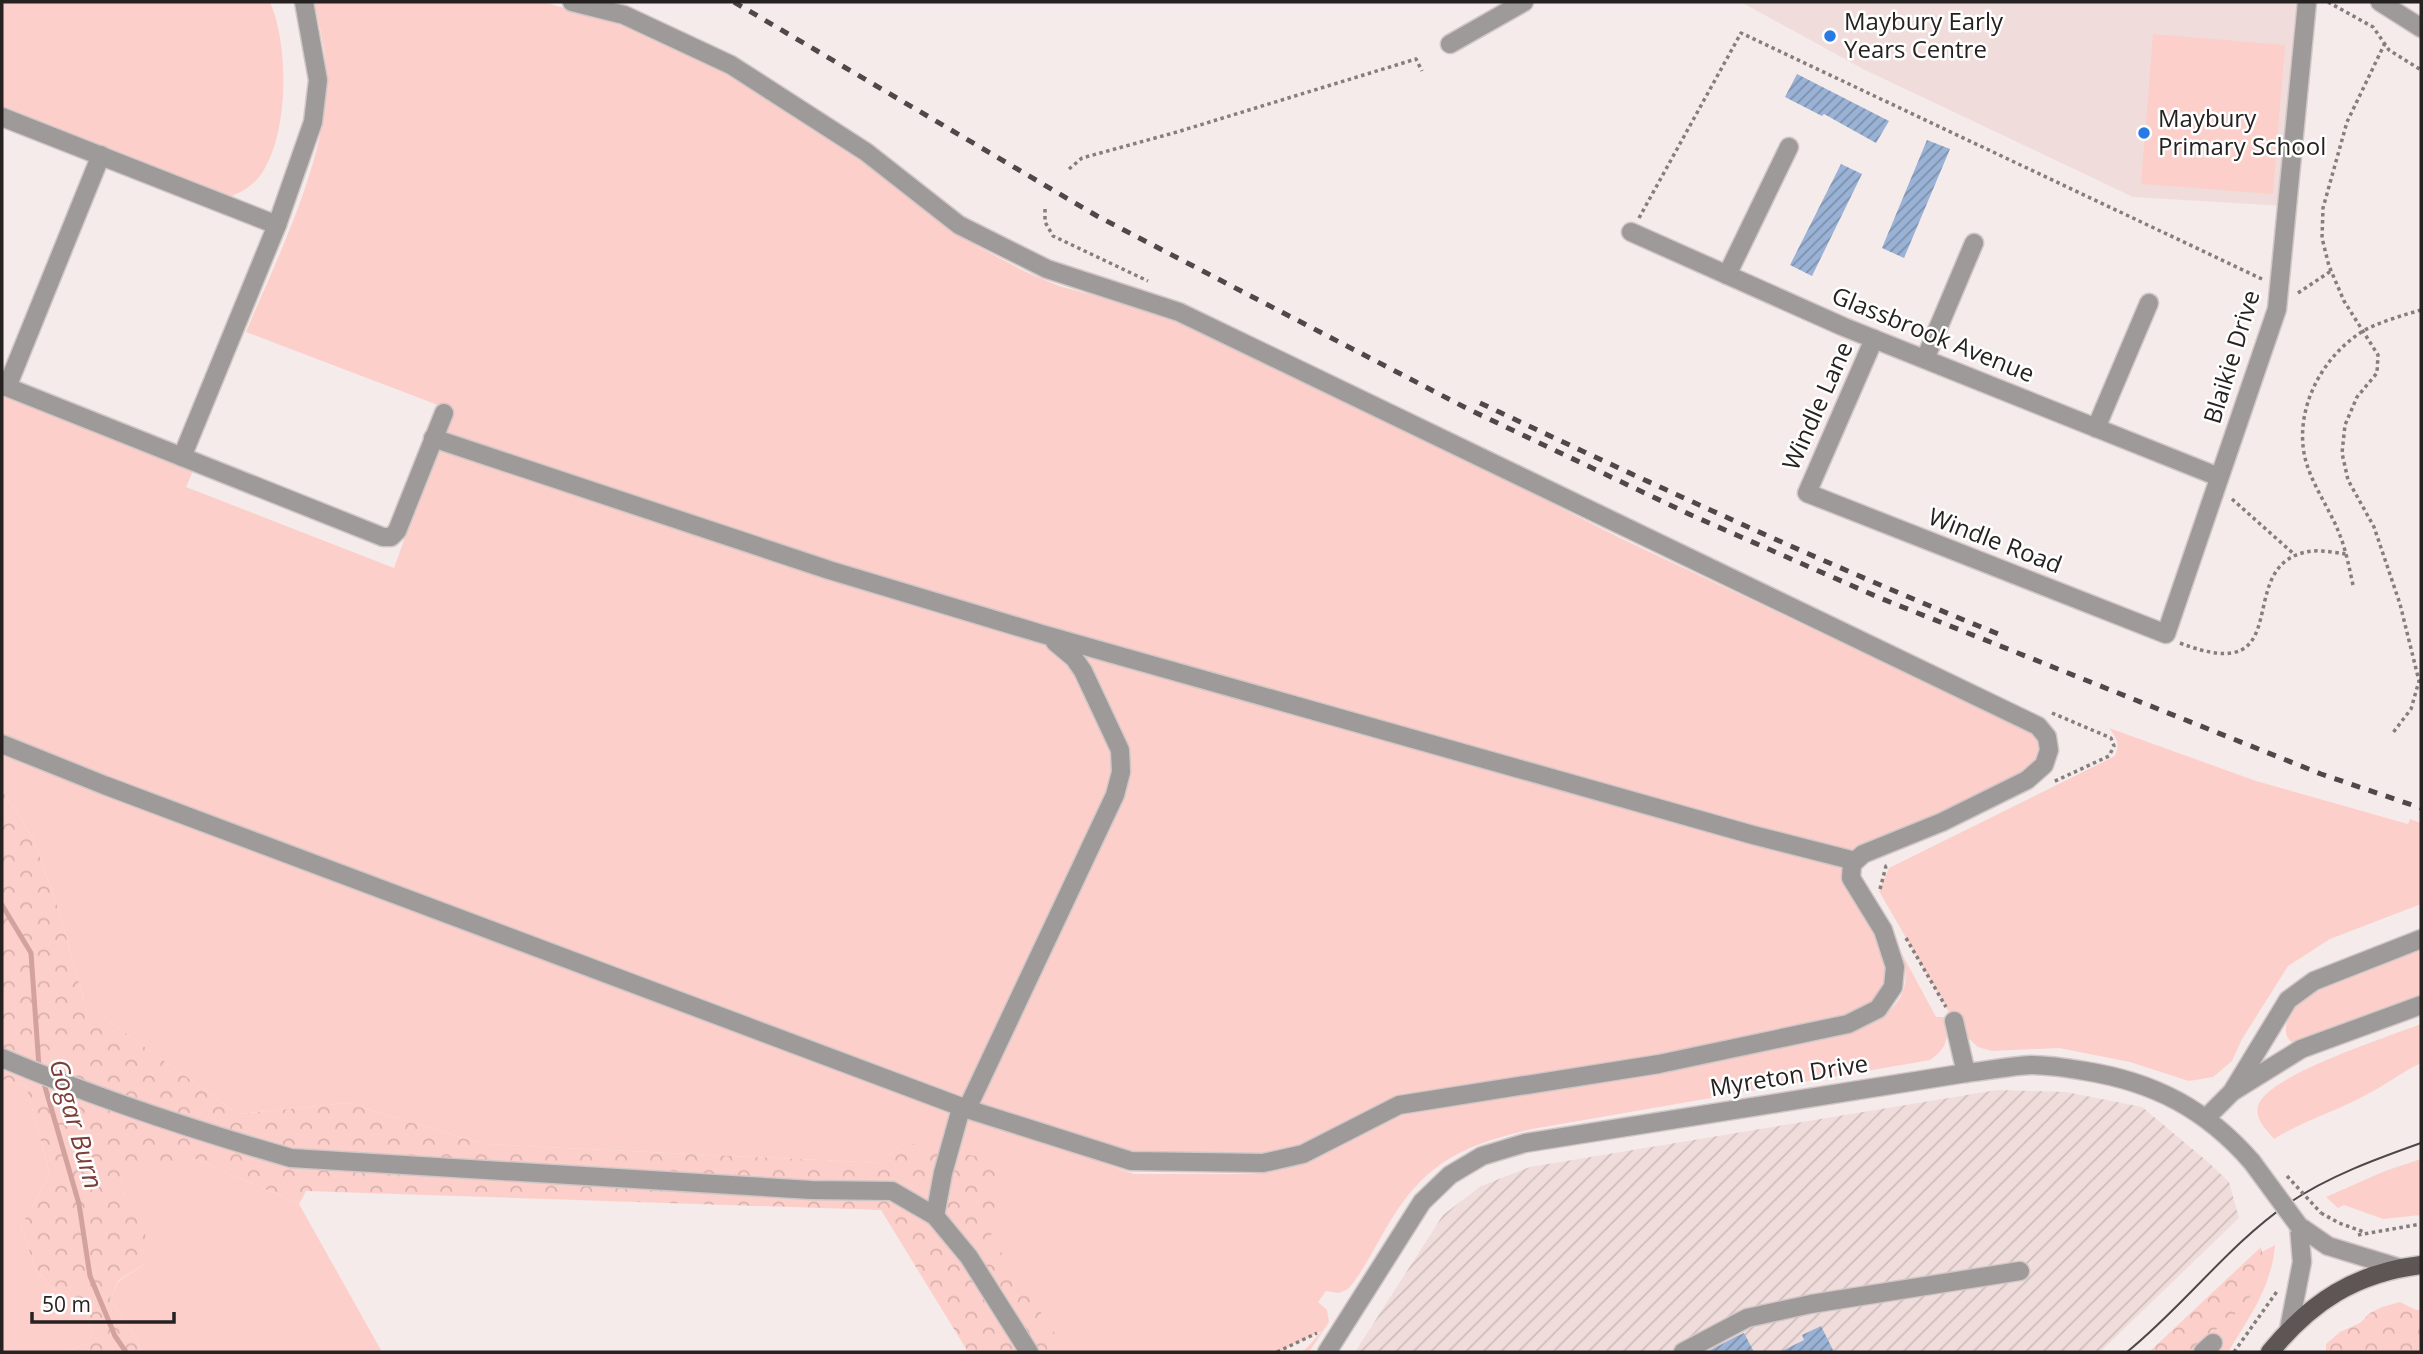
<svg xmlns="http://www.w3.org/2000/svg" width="2423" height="1354" font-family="'Open Sans',sans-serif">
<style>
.built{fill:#f0dddb}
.industrial{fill:url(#industrial-furrows)}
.green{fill:#fdcfca}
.forest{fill:url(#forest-crowns)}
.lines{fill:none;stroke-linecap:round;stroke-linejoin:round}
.stream{stroke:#d3a29e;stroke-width:5}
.building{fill:url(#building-hatch)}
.minor-casing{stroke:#d0c7c6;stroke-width:21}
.major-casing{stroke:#d0c7c6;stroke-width:21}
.path{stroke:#847e7d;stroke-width:3.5;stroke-dasharray:3.5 3.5;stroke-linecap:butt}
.minor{stroke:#9e9a99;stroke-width:18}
.major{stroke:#5d5655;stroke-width:18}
.tram{stroke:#4e4848;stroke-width:2}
.rail{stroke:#4e4848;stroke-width:5;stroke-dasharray:9 9;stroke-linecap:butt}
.minor-bridge-casing{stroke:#d0c7c6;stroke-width:21;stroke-linecap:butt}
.path-bridge{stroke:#847e7d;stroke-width:3.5;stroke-dasharray:3.5 3.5;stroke-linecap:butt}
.minor-bridge{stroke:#9e9a99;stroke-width:18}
.poi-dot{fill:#297ae5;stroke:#fff;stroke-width:2.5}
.labels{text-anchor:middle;stroke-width:5;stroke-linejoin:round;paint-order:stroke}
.poi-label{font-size:24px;fill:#262222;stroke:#fff;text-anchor:start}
.street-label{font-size:24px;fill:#262222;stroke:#fff}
.water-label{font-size:26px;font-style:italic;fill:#7d3e3a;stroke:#fff}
</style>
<defs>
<pattern id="industrial-furrows" width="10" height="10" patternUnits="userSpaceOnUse" patternTransform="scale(1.75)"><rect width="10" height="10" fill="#f0dddb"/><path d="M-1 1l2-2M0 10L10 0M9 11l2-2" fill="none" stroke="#cebdbc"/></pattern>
<pattern id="forest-crowns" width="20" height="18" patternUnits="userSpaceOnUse" patternTransform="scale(1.75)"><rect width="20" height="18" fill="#fdcfca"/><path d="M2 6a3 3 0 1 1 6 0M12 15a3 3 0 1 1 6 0" fill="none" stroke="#d9b1ad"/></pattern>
<pattern id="building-hatch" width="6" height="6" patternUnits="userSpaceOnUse" patternTransform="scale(1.75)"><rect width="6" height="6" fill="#99b2d5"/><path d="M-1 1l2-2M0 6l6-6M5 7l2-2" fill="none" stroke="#7d90ac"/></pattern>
</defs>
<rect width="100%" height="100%" fill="#f5ebea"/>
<path class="built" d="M1741,2H2301L2284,206L2133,197L1863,69Z"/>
<path class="industrial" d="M1997,1090L2066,1092L2142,1107L2208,1162L2229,1182L2239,1218L2100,1352H1355L1443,1215L1481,1186L1530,1167Z"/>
<g class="green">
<path d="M2,2H270C289,45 289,132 262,173C253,187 238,194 222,200L2,112Z"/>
<path d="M314,2H544L667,39L816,122L977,246L1024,271L1059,286L1200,324L1620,538L2030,731C2048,748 2039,759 2026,775L1846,856L1887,951L1891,970L1877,1000L1854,1018L1771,1039L1400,1100L1296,1152L1258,1159L1129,1154L1060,1133L605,962L312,856L2,739V390L195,466L186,487L394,568L451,410L246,332C278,255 330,155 326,71C325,48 319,24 314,2Z"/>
<path d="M2153,34L2285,45L2273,194L2141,184Z"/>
<path d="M2109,728L2256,781L2408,824L2410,819L2421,823V904L2330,939L2288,966L2242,1039L2232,1061L2213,1077L2189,1081L2130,1062L2059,1048L1992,1051L1978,1047L1966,1036L1954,1021L1879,891L1889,868L2115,756C2120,744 2117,738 2109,728Z"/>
<path d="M2,752L960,1112L1134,1174H1252L1292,1166L1315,1157L1396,1113L1815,1040C1861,1029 1923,1014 1901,952L1936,1017H1944C1950,1037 1947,1048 1930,1060L1532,1129C1475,1143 1436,1155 1400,1206C1381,1233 1369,1264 1348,1289L1339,1293L1326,1291L1318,1302L1327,1310L1329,1322L1309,1352H1303L1322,1331L1277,1352H1029L904,1142L880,1163L483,1144L347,1103L238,1114L85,1004L58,908L33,838L2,790Z"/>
<path d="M2421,944V996L2309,1040L2295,1044C2288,1041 2285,1035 2286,1027C2290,985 2387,958 2421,944Z"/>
<path d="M2421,1024V1063C2402,1072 2384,1086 2364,1096C2334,1112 2303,1121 2274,1139C2266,1129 2255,1120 2258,1106C2265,1076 2391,1036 2421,1024Z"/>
<path d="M2,1079L26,1086L50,1175L21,1226L36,1271L62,1297L86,1314L92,1331L89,1343L65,1352H2Z"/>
<path d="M196,1159L299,1204L382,1352H141L137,1340L110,1299L118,1282L144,1264L140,1216L129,1204L121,1186L122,1170Z"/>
<path d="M2421,1159V1215L2383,1219L2344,1205L2338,1208L2326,1197L2385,1171Z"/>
<path d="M2275,1245C2272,1286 2249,1318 2228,1352H2212L2210,1338L2194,1352H2186L2199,1342L2262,1269V1252Z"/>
</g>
<g class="forest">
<path d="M2,790L33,838L58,908L85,1004L238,1114L347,1103L483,1144L880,1163L904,1142L1000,1161L991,1237L1067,1352H968L881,1210L306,1191L299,1204L196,1159L122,1171C120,1198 127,1195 139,1215C148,1229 146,1248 144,1264L118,1281L110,1299L137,1340L141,1352H65L89,1343L92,1331L86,1314L62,1297L36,1271L21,1226L50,1175L26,1086L2,1079Z"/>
<path d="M2261,1247C2272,1288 2233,1318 2204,1338C2199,1342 2193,1349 2187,1352C2178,1354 2159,1352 2149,1352Z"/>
<path d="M2400,1302L2416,1310H2421V1352H2326V1344L2340,1332L2360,1323L2370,1313L2382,1307Z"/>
</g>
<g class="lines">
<g class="stream">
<path d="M2,905L31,953L39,1067"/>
<path d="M43,1080L79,1204L90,1276L115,1336L126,1352"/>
</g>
</g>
<g class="building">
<path d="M1797,74L1889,121L1876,143L1824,114L1822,116L1785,97Z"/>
<path d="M1927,140L1950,149L1904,258L1882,248Z"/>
<path d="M1841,164L1862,174L1812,276L1790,265Z"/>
<path d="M1821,1326L1834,1352H1780L1804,1340L1802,1335Z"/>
<path d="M1744,1333L1754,1352H1707L1737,1336Z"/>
</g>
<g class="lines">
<g class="minor-casing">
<g id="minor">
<path d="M2380,2L2421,28"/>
<path d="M1450,44L1524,2"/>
<path d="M2,117L277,225"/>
<path d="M1631,232L1844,327L2219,477"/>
<path d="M1727,275L1789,147"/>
<path d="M1874,339L1807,493L2166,634L2277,309L2307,2"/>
<path d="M1925,359L1974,243"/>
<path d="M2,385L383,537H391L397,531L444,413"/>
<path d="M7,387L101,155"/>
<path d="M2096,428L2149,303"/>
<path d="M433,438L829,570L1042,634L1753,835L1855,861"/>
<path d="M182,457L277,225L313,122L318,80L304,2"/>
<path d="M2,744L104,785L967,1109L1131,1161L1263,1163L1303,1154L1399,1105L1659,1064L1848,1024L1878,1009L1893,987L1895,967L1883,930L1851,878L1852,864L1863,854L1942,822L2027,780L2044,765L2049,750L2047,737L2038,726L1179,312L1047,269L959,225L866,152L731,65L624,15L572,2"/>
<path d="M1954,1021L1966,1073"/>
<path d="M2,1058C96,1098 193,1130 291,1158L811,1190L892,1191L935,1216L969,1257L1029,1352"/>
<path d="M2235,1090L2301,1049L2421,1005"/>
<path d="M967,1109L1115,795L1121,772L1120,750L1083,671L1074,658L1055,642"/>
<path d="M2206,1118L2232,1092L2288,1000L2314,981L2421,939"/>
<path d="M935,1216L943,1173L960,1112"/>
<path d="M2299,1226L2328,1246L2400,1268"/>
<path d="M2289,1329L2302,1262L2299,1226"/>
<path d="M1327,1352L1422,1202L1450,1175L1482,1156L1525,1143L1966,1073C1987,1071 2009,1066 2031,1065C2048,1065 2067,1068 2085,1071C2154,1082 2206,1109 2252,1162"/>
<path d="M1683,1352L1747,1318L1811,1304L2020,1271"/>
<path d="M2203,1352L2213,1343"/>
</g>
</g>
<g class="major-casing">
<path id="major" d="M2270,1352C2311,1302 2355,1273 2421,1265"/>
</g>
<g class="path">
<path d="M2328,2L2373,27L2389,50L2421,70"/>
<path d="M2385,43L2347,122L2323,208L2322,238L2329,266L2344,301L2378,355L2377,373L2357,397L2345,425L2342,453L2348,480L2374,527L2400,604L2419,681L2411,709L2392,734"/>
<path d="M1069,169L1082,158L1177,132L1416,59L1422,71"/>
<path d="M1045,209V222L1053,236L1148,281"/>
<path d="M1639,218L1741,33L2262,279"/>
<path d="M2298,293L2331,271"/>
<path d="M2232,499L2295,555"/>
<path d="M2353,585C2349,567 2346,550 2339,533C2329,507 2309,481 2304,453C2296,407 2322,358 2360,333C2375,323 2404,315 2421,310"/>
<path d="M2180,643C2304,691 2227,560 2313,551C2324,550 2336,553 2346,554"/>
<path d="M2052,713L2111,738L2114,746L2109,756L2053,782"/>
<path d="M1880,889L1886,866L1890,865"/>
<path d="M1906,938L1946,1007"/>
<path d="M2321,1213L2339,1223L2364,1232"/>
<path d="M2358,1235L2421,1224"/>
<path d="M1277,1352L1317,1333"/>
<path d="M2234,1352L2278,1290"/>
</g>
<use href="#minor" class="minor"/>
<use href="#major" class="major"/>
<path class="tram" d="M2127,1352C2184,1306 2229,1244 2289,1203C2329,1176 2376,1159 2421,1143"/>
<g class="rail">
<path d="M734,2L1097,216L1468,409L1691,515L1880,598L2321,774L2421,808"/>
<path d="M1480,403C1652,484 1824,564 2001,635"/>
</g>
<g class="minor-bridge-casing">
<path id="minor-bridge" d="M2252,1162L2299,1226"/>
</g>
<path class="path-bridge" d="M2287,1176L2321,1213"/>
<use href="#minor-bridge" class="minor-bridge"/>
</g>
<g class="poi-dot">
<circle cx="1830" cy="36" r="7"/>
<circle cx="2144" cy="133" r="7"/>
</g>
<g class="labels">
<g class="poi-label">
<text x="1844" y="30">Maybury Early<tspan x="1844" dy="28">Years Centre</tspan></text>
<text x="2158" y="127">Maybury<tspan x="2158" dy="28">Primary School</tspan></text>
</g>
<g class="street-label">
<text transform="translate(1933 335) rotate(22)" y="8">Glassbrook Avenue</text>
<text transform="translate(2232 357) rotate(-73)" y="8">Blaikie Drive</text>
<text transform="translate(1818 406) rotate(-66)" y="8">Windle Lane</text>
<text transform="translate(1995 541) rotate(21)" y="8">Windle Road</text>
<text transform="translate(1789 1076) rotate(-9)" y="8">Myreton Drive</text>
</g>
<g class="water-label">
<text transform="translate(76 1124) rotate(74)" y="9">Gogar Burn</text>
</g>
</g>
<rect width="2423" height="1354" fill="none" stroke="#262222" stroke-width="7"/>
<path d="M32 1312v10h142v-10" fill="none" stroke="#262222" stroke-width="3.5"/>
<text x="42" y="1312" font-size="21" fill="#262222" stroke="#ffffff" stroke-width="5" paint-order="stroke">50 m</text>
</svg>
